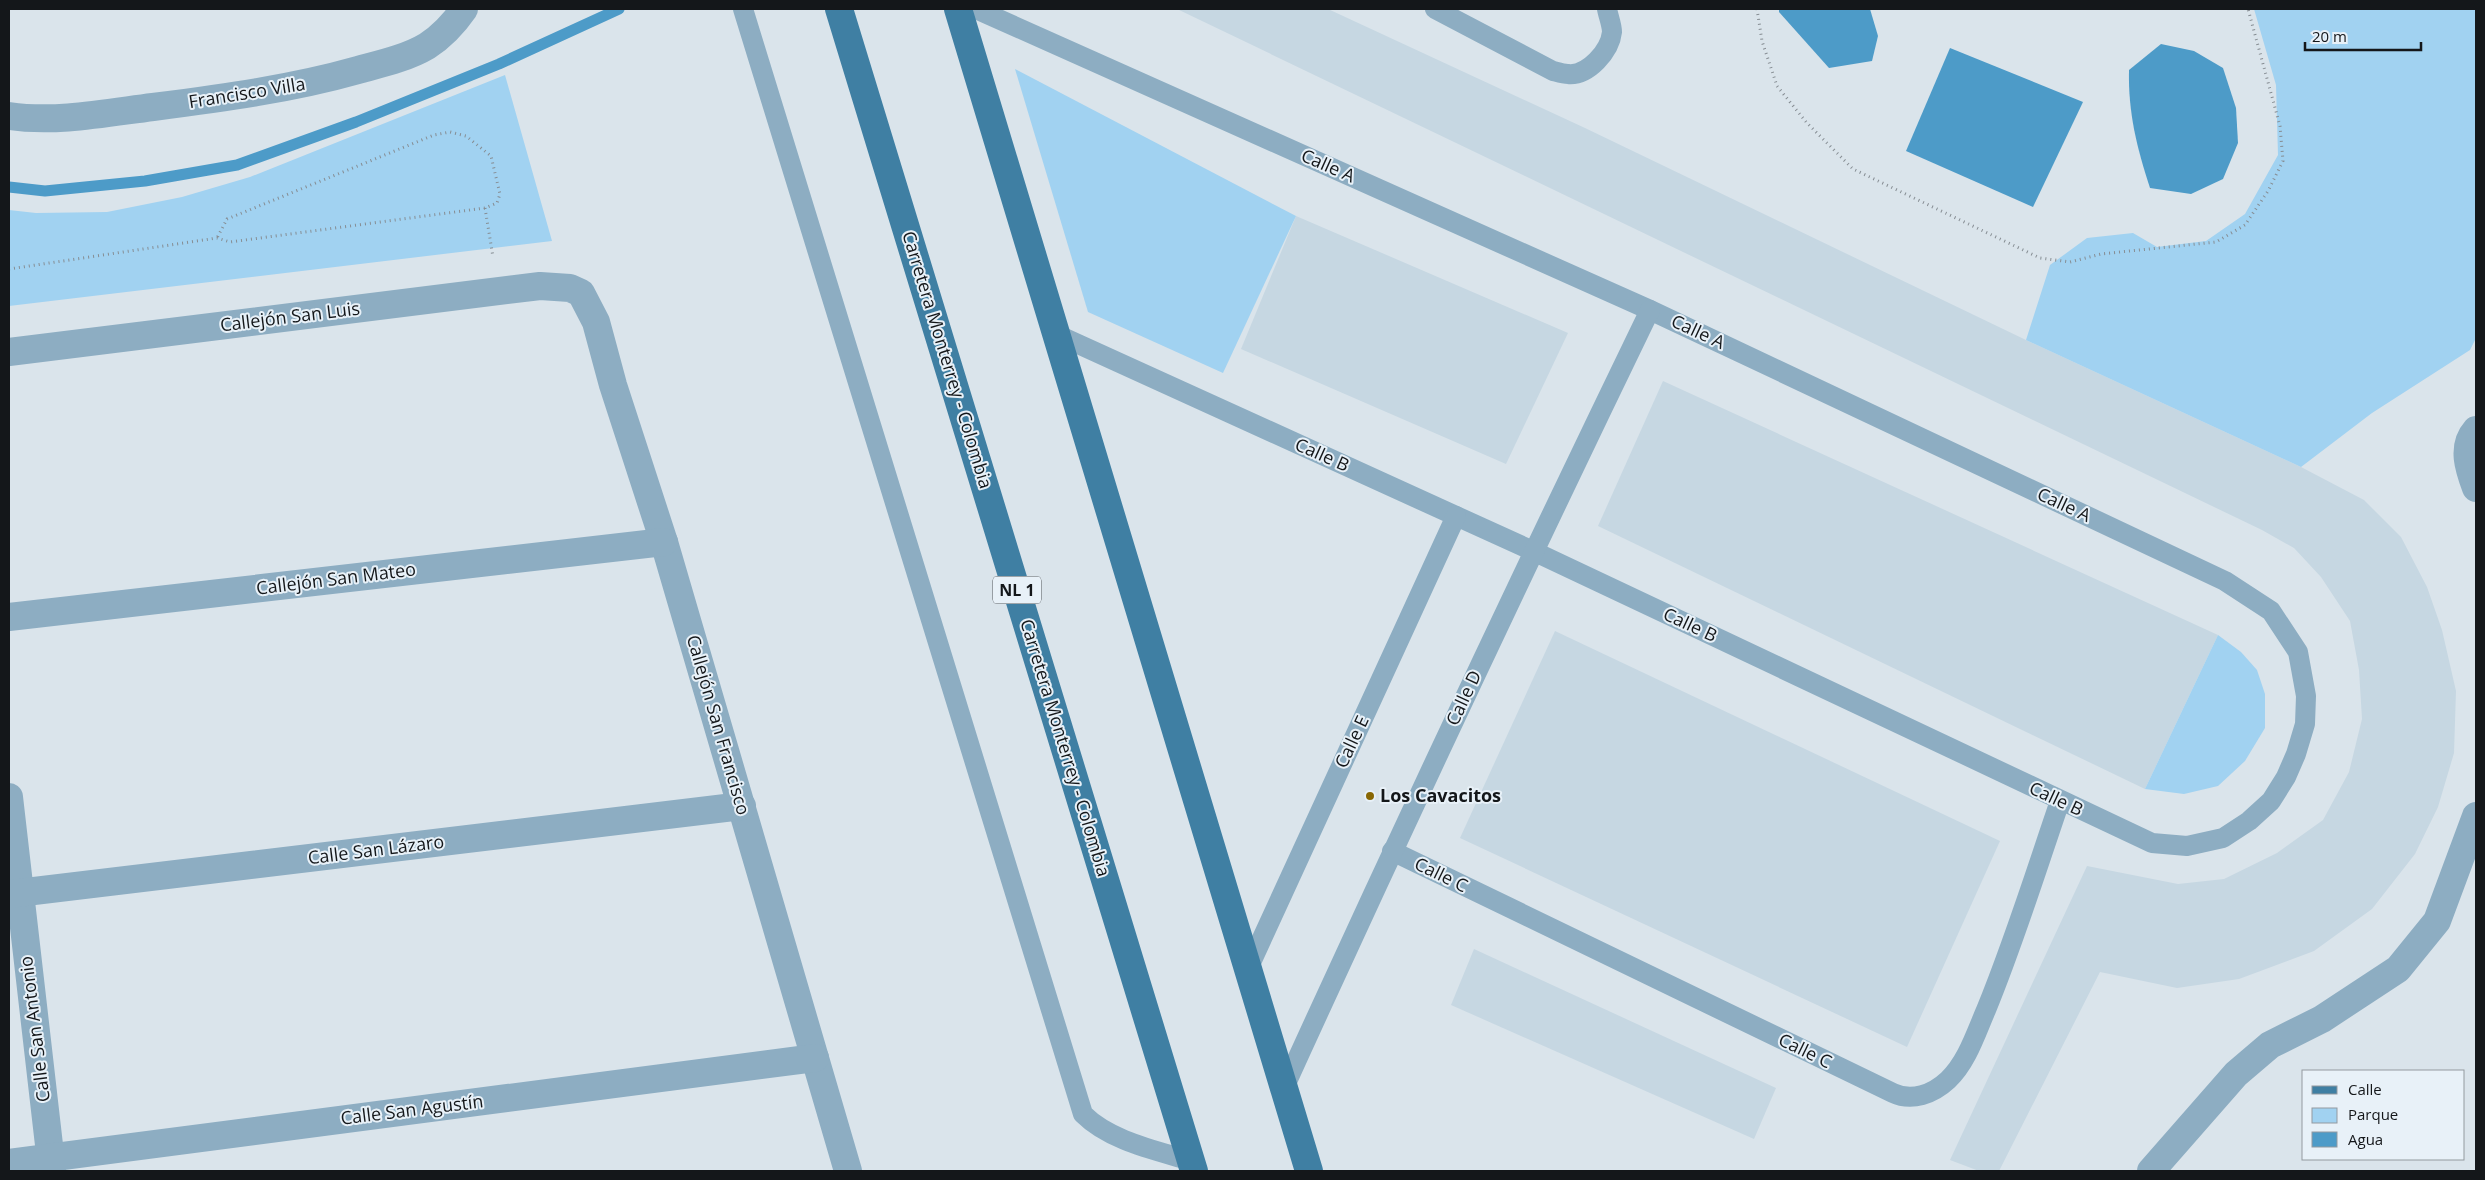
<svg xmlns="http://www.w3.org/2000/svg" width="2485" height="1180" font-family="'Open Sans',sans-serif">
<style>
.built{fill:#c6d7e2}
.green{fill:#a1d2f1}
.water{fill:#4d9bc8}
.lines{fill:none;stroke-linecap:round;stroke-linejoin:round}
.stream{stroke:#4d9bc8;stroke-width:11}
.path{stroke:#868d93;stroke-width:3;stroke-dasharray:1 4;stroke-linecap:butt}
.lane{stroke:#8dadc2;stroke-width:20}
.street{stroke:#8dadc2;stroke-width:28}
.primary{stroke:#3f7fa3;stroke-width:28}
.poi-dot{fill:#886704;stroke:#e8f1f8;stroke-width:2}
.labels{text-anchor:middle;stroke-width:4;stroke-linejoin:round;paint-order:stroke}
.shield{fill:#e8f1f8;stroke:#54585d;stroke-width:1}
.shield-label{font-size:16px;font-weight:bold;fill:#14171a}
.street-label{font-size:18px;fill:#14171a;stroke:#e8f1f8}
.poi-label{font-size:18px;font-weight:bold;fill:#14171a;stroke:#e8f1f8;text-anchor:start}
</style>
<rect width="100%" height="100%" fill="#dae4eb"/>
<g class="built">
<path d="M1177,9H1328L1585,128L2026,340L2301,467L2364,500L2401,537L2427,587L2442,630L2456,691L2454,753L2438,807L2415,854L2372,909L2314,951L2239,979L2177,988L2100,972L1999,1171H1979L1950,1160L2087,866L2178,884L2224,879L2277,853L2323,820L2349,772L2362,719L2359,670L2350,621L2321,577L2294,548L2262,530Z"/>
<path d="M1296,216L1568,333L1506,464L1241,349Z"/>
<path d="M1663,381L2218,635L2145,789L1598,526Z"/>
<path d="M1555,631L2000,841L1907,1047L1460,838Z"/>
<path d="M1474,949L1776,1088L1754,1139L1451,1005Z"/>
</g>
<g class="green">
<path d="M2254,9H2476V338L2470,350L2372,413L2301,467L2026,340L2050,265L2087,238L2133,233L2157,247L2206,241L2245,214L2278,155L2276,85Z"/>
<path d="M1015,69L1296,216L1223,373L1088,312Z"/>
<path d="M505,75L552,241L9,306V210L36,213L107,212L182,197L250,177Z"/>
<path d="M2218,635L2241,652L2257,670L2265,694V728L2245,761L2218,786L2184,794L2145,789Z"/>
</g>
<g class="water">
<path d="M1779,9H1870L1878,36L1872,61L1829,68L1779,12Z"/>
<path d="M2161,44L2194,51L2223,68L2236,108L2238,143L2223,179L2191,194L2150,188C2137,148 2128,113 2129,70Z"/>
<path d="M1950,48L2083,102L2033,207L1906,151Z"/>
</g>
<g class="lines">
<path class="stream" d="M9,187L45,191L145,181L237,165L356,122L499,64L619,9"/>
<g class="path">
<path d="M1757,9L1762,41L1777,86L1807,123L1853,169L2040,258L2070,262L2101,254L2216,242L2245,225L2268,191L2283,161L2280,126L2248,9"/>
<path d="M485,208L493,257"/>
<path d="M9,269L217,238L230,242L485,208L497,203L500,194L491,156L466,136L450,132L434,135L227,219L217,238"/>
</g>
<g class="lane">
<path d="M743,9L1083,1114C1110,1141 1155,1150 1191,1161"/>
<path d="M976,9L1650,310L2225,581L2271,611L2298,652L2306,696L2305,724L2296,754L2286,777L2271,801L2249,821L2223,838L2187,846L2152,843L1533,551L1056,334"/>
<path d="M1435,9L1553,71C1557,72 1563,74 1568,74C1588,76 1610,51 1612,32C1612,25 1608,15 1607,9"/>
<path d="M1392,851L1893,1093C1912,1102 1933,1094 1948,1080C1967,1062 1976,1033 1986,1010C2014,942 2036,871 2060,801"/>
<path d="M1248,969L1456,516"/>
<path d="M1284,1088C1403,827 1525,568 1650,310"/>
</g>
<g class="street">
<path d="M9,116C56,123 106,113 153,107C222,98 291,89 358,70C380,64 407,58 427,46C441,37 455,22 464,9"/>
<path d="M9,352L540,286L570,288L581,293L596,322L613,385L664,542L848,1171"/>
<path d="M2476,430C2461,447 2469,469 2476,488"/>
<path d="M9,617L664,542"/>
<path d="M9,797L52,1171"/>
<path d="M9,894L742,806"/>
<path d="M9,1163L815,1058"/>
<path d="M2151,1171L2236,1074L2270,1045L2322,1019L2398,969L2437,921L2476,816"/>
</g>
<g class="primary">
<path d="M839,9L1194,1171"/>
<path d="M958,9L1309,1171"/>
</g>
</g>
<circle class="poi-dot" cx="1370" cy="796" r="5"/>
<g class="labels">
<rect class="shield" x="993" y="576.5" width="48" height="27" rx="4"/>
<g class="shield-label">
<text x="1017" y="596">NL 1</text>
</g>
<g class="street-label">
<text transform="translate(247 93) rotate(-9)" y="6">Francisco Villa</text>
<text transform="translate(1328 166) rotate(24)" y="6">Calle A</text>
<text transform="translate(290 317) rotate(-7)" y="6">Callejón San Luis</text>
<text transform="translate(1698 332) rotate(25)" y="6">Calle A</text>
<text transform="translate(947 360) rotate(73)" y="6">Carretera Monterrey - Colombia</text>
<text transform="translate(1322 455) rotate(24)" y="6">Calle B</text>
<text transform="translate(2064 505) rotate(25)" y="6">Calle A</text>
<text transform="translate(336 579) rotate(-7)" y="6">Callejón San Mateo</text>
<text transform="translate(1690 625) rotate(25)" y="6">Calle B</text>
<text transform="translate(1464 698) rotate(-65)" y="6">Calle D</text>
<text transform="translate(718 725) rotate(74)" y="6">Callejón San Francisco</text>
<text transform="translate(1352 742) rotate(-65)" y="6">Calle E</text>
<text transform="translate(1065 748) rotate(73)" y="6">Carretera Monterrey - Colombia</text>
<text transform="translate(2056 799) rotate(25)" y="6">Calle B</text>
<text transform="translate(376 850) rotate(-7)" y="6">Calle San Lázaro</text>
<text transform="translate(1441 875) rotate(26)" y="6">Calle C</text>
<text transform="translate(35 1029) rotate(-97)" y="6">Calle San Antonio</text>
<text transform="translate(1805 1051) rotate(26)" y="6">Calle C</text>
<text transform="translate(412 1110) rotate(-7)" y="6">Calle San Agustín</text>
</g>
<g class="poi-label">
<text x="1380" y="802">Los Cavacitos</text>
</g>
</g>
<rect width="2485" height="1180" fill="none" stroke="#14171a" stroke-width="20"/>
<rect x="2302" y="1070" width="162" height="90" fill="#e8f1f8" stroke="#939a9f"/>
<rect x="2312" y="1086" width="25" height="8" fill="#3f7fa3" stroke="#939a9f"/>
<text x="2348" y="1095" font-size="15" fill="#14171a">Calle</text>
<rect x="2312" y="1108" width="25" height="15" fill="#a1d2f1" stroke="#939a9f"/>
<text x="2348" y="1120" font-size="15" fill="#14171a">Parque</text>
<rect x="2312" y="1132" width="25" height="15" fill="#4d9bc8" stroke="#939a9f"/>
<text x="2348" y="1145" font-size="15" fill="#14171a">Agua</text>
<path d="M2305 42v8h116v-8" fill="none" stroke="#14171a" stroke-width="2.5"/>
<text x="2312" y="42" font-size="15" fill="#14171a" stroke="#e8f1f8" stroke-width="4" paint-order="stroke">20 m</text>
</svg>
